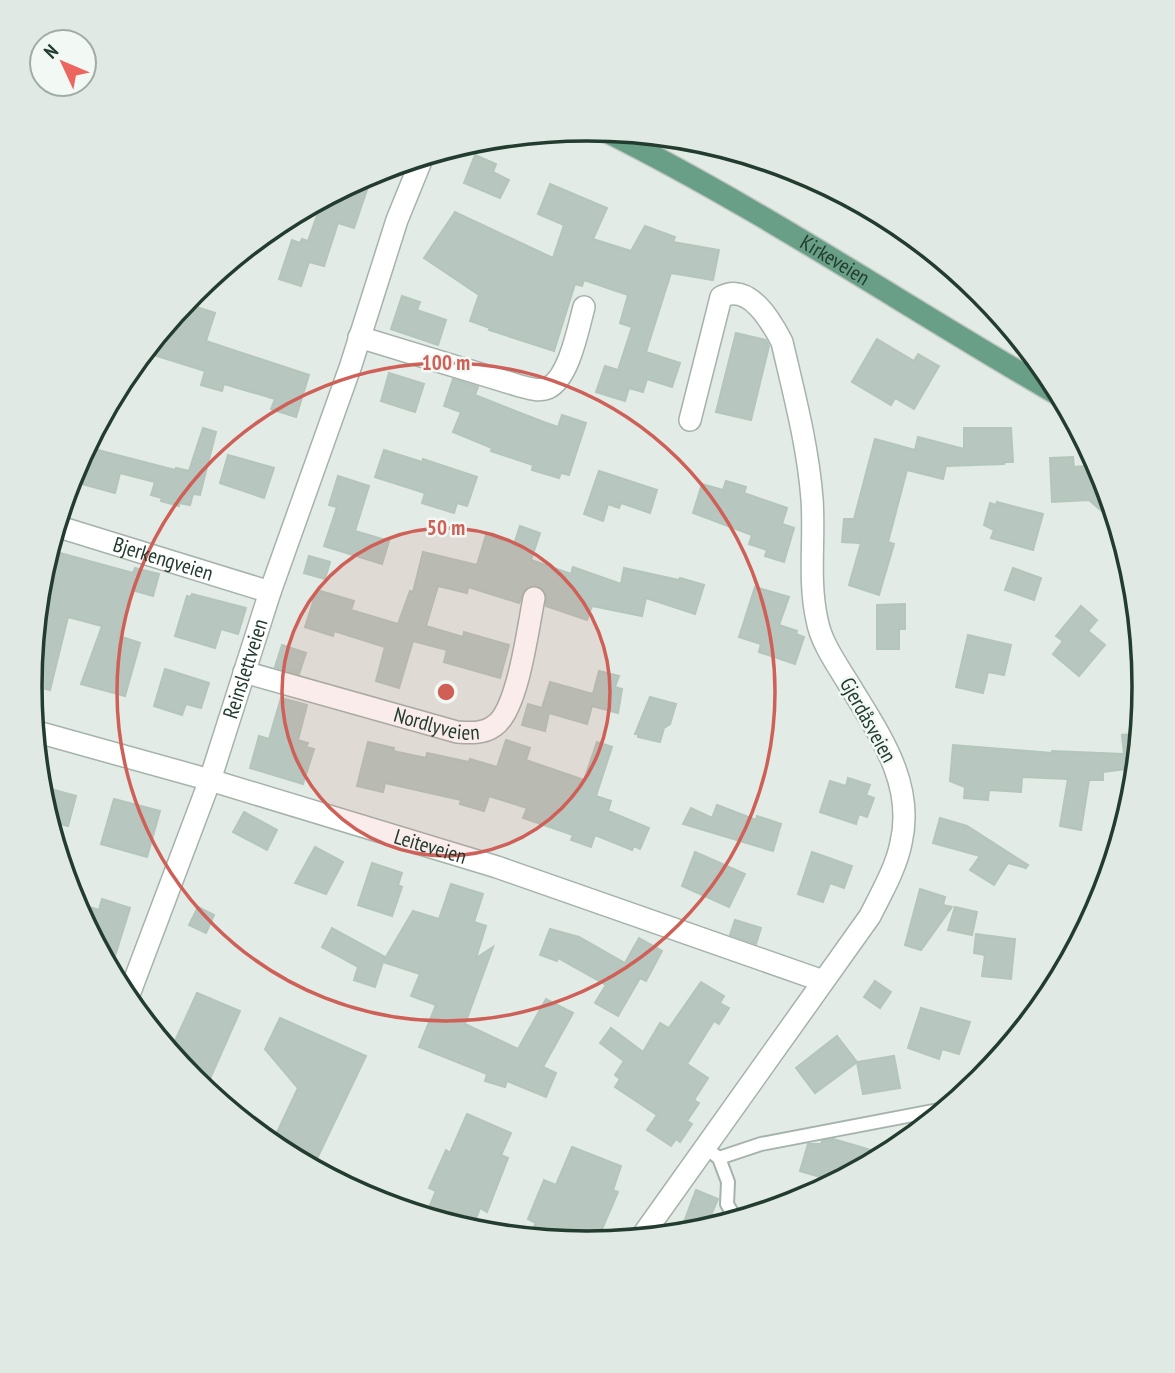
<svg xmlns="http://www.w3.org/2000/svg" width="1175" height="1373" font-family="'PT Sans Narrow',sans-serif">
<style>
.building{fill:#b7c6be;stroke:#b4c5bb;stroke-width:2}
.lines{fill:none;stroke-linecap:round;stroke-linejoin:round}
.lane-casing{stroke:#a5b3ab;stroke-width:16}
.street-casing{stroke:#a5b3ab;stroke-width:24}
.primary-casing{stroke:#c1c8c5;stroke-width:24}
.lane{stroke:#fff;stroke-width:12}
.street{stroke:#fff;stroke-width:21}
.primary{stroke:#689f86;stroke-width:21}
.ring{fill:none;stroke:#ce6058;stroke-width:3.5}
.labels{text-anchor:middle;stroke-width:5;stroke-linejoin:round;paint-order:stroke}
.street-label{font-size:21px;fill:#233c30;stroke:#f2f8f4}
.rim{fill:none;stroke:#233c30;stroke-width:3.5}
.centre{fill:#ce6058;stroke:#f2f8f4;stroke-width:3.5}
.ring-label{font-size:21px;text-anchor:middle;font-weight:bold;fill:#ce6058;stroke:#f2f8f4;stroke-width:5;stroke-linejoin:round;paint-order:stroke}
</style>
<rect width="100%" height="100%" fill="#e2ebe5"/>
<g class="building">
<path d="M475,155L496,164L493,172L509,180L500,198L464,183Z"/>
<path d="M373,172L354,228L338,223L324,266L309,262L301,286L279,279L292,240L300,243L302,239L308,241L323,199Z"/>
<path d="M550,184L607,208L593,239L631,251L645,226L675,237L673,242L719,250L713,280L671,273L646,352L680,363L672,387L647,379L643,392L629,388L625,401L596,392L605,366L618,370L632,327L620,323L628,295L584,280L582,286L575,284L554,351L489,330L490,328L470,321L479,295L424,258L455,212L553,258L564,225L538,214Z"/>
<path d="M402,296L420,302L417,310L446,320L438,345L391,329Z"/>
<path d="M184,303L215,313L206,341L309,375L296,417L271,409L275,399L224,384L222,391L201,385L205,371L144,352Z"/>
<path d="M736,333L766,340L769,346L751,420L716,412Z"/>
<path d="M877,339L914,361L918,354L939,366L914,409L895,398L891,405L852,382Z"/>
<path d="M389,373L424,384L415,412L381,401Z"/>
<path d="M453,379L478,387L475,395L541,421L558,427L562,415L586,423L569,475L561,473L559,478L532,470L533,465L491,451L492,448L453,432L461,412L444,406Z"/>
<path d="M203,428L216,432L200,495L193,494L190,505L179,503V506L161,501L162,498L151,495L155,482L120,473L115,493L71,481L73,471L86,447L175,470L176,468L189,471Z"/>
<path d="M964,428H1011L1013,462H1005L1004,464L946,466L943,479L907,470L888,542L894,544L879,595L849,585L861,543L842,542L844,519H854L875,439L915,450L918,437L964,449Z"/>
<path d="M384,450L422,462L423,459L477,477L467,506L457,503L454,513L422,503L425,493L375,477Z"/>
<path d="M228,455L274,468L264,498L220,483Z"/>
<path d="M1073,457L1074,467L1098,465L1119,526L1089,500L1052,502L1050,458Z"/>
<path d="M599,471L657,490L650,513L621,503L619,508L608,504L603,521L584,514Z"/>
<path d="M338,476L369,486L355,531L389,541L382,564L324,546L337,507L329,505Z"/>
<path d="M726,481L746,487L744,493L787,508L782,524L794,528L784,562L765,556L767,550L749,544L752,535L693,513L702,484L723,490Z"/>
<path d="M997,502L1043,514L1033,550L991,538L994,530L984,525L990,503L996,505Z"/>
<path d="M520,526L540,533L531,560L571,574L573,567L621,584L624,568L679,580L680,578L704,585L695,614L646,598L642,616L592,606L587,620L546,606V593L537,585L525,589L519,603L468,587L467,593L438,586L426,626L463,637L464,632L509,645L500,678L444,662L447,650L413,641L399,688L376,681L385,647L334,631L333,636L305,627L317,590L354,601L351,610L398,624L410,591L413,592L423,552L477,565L486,535L514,544Z"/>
<path d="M49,550L133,573L135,568L159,574L153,596L132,590L119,636L140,643L125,696L81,684L102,626L68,617L50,690L30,685L45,626L36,623L37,610L48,574L42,572Z"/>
<path d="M309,556L330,562L325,579L304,573Z"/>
<path d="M1013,568L1041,578L1034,600L1005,590Z"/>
<path d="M755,587L789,597L779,625L797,631L796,634L804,637L795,664L759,652L761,644L739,637Z"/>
<path d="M192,594L246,608L238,634L221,629L215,648L175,636L187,596L191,597Z"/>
<path d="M905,604V629H899V649H877V605Z"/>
<path d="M1081,606L1097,620L1088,631L1105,645L1079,676L1053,654L1063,641L1056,636Z"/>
<path d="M968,635L1011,645L1004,675L988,672L983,693L956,687Z"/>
<path d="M282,645L306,653L299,674L275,667Z"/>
<path d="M165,669L209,683L201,708L186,704L182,715L154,706Z"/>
<path d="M599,671L619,676L615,687L622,689L618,713L592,706L587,724L549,713L545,731L522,725L528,704L542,708L550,682L593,694Z"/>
<path d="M650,697L676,704L670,724L664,728L660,742L638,737V734H635Z"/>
<path d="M281,698L307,705L298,740L308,743L306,747L314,749L303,784L250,768L259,736L269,739Z"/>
<path d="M1141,733L1136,784H1128L1126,769L1103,772V780H1089L1081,830L1060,826L1068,779L1022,777L1021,792L989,790L988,800L964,798L965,787L950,781L953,745L1052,753V751L1124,754L1122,735Z"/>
<path d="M506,740L530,748L526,760L584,780L597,742L612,747L596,796L611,801L608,811L649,828L640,849L634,846L632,850L595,835L591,847L571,840L573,835L523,818L527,808L489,796L484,811L460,804L461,800L385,783L383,792L357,786L368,742L394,748L393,751L426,758L427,753L469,762L470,759L497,767Z"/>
<path d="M848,778L870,785L866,795L874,798L867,817L859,814L856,824L820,812L830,781L846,786Z"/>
<path d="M40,786L76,796L68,826L48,821Z"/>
<path d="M114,799L160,811L147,857L101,844Z"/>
<path d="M717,805L756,820L757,816L781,824L773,851L683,824L691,808L712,818Z"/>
<path d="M244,812L277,830L267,850L233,832Z"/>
<path d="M940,818L967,826L1028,865L1026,868L1008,863L994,885L970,870L980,856L933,843Z"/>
<path d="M315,847L343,862L326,894L295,883Z"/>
<path d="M695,852L745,874L729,907L682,886Z"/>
<path d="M812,852L852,866L844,888L830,883L823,902L798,894Z"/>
<path d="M372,863L402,873L398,885L402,887L392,916L358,905Z"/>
<path d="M451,884L483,894L474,922L486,926L476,958L493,947L465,1024L518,1049L546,999L573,1013L543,1067L556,1073L546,1097L507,1081L505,1087L485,1081L487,1074L419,1047L436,1005L411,996L420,974L383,962L375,987L354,980L358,967L322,947L332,928L385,957L383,962L413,911L439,919Z"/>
<path d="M920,889L945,897L943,905L952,907L921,950L905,945Z"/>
<path d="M102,899L130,908L110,972L73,902L99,910Z"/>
<path d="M198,907L214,915L206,933L189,925Z"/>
<path d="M955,907L977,912L972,935L948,930Z"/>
<path d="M735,920L761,928L756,944L730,935Z"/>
<path d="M550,929L579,937L625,963L639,938L662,951L646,981L640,978L618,1016L595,1003L606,985L558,958L557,961L540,955Z"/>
<path d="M976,934L1015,939L1011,979L982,976L985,955L974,953Z"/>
<path d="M875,981L891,992L880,1008L864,997Z"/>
<path d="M701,982L724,996L720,1003L729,1008L719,1024L714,1021L687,1064L708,1078L694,1100L699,1103L687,1121L692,1124L680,1142L676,1139L671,1146L647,1130L657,1115L615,1087L620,1079L615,1075L624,1061L600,1043L611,1028L643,1052L660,1023L669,1028Z"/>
<path d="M197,993L240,1011L205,1090L193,1081L170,1052Z"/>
<path d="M921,1008L970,1022L959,1054L942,1049L939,1059L908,1048Z"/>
<path d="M280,1018L366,1056L312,1169L271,1145L298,1088L265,1049Z"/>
<path d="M837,1036L857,1062L815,1093L796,1068Z"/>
<path d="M894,1056L900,1088L863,1094L857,1062Z"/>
<path d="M467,1114L511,1133L501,1155L508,1158L487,1212L480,1208L471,1231L426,1215L436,1191L429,1188L446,1150L450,1153Z"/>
<path d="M833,1139L864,1148L888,1156L837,1182L800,1171L808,1144H821L822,1141Z"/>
<path d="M572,1147L621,1166L613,1190L618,1192L596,1243L528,1238L536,1223L528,1219L544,1180L556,1185Z"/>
<path d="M696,1190L718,1199L704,1231L679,1235Z"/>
</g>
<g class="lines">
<g class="lane-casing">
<g id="lane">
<path d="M715,1155L719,1158L728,1182L727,1204L737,1221"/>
<path d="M719,1158L761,1144L949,1108"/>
</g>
</g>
<g class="street-casing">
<g id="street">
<path d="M359,337L520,386C528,388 539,392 548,388C569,378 578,329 584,307"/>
<path id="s1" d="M56,526L270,592"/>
<path id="s2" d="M244,672L457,732C470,733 483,734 494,726C518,711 528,627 534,598"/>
<path id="s3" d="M34,731L210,780L497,867L823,981"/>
<path id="s4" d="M127,1000L210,780L270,592L351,365L397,220L423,156"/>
<path d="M640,1239L870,916C882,892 896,868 901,843C915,783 879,734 850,686C838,666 821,643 817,620C808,579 815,540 812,499C808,446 794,394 782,342C771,321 749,282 721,297L690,420"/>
</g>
</g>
<g class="primary-casing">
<g id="primary">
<path id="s5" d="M603,130C762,209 909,309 1062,397"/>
</g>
</g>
<use href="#lane" class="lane"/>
<use href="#street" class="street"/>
<use href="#primary" class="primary"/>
</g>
<circle cx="446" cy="692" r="164" fill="#ce6058" fill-opacity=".12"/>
<g class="ring">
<circle cx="446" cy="692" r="164"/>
<circle cx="446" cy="692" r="329"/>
</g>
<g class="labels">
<g class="street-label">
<text dy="7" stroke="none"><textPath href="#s5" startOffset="266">Kirkeveien</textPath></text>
<text dy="7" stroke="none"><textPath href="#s1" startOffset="112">Bjerkengveien</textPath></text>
<text dy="7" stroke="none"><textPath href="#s4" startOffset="352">Reinslettveien</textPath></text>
<text dy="7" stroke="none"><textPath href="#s2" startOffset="200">Nordlyveien</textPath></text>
<text transform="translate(868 720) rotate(61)" y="7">Gjerdåsveien</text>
<text dy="7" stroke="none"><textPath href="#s3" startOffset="413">Leiteveien</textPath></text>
</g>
</g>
<path d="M0 0H1175V1373H0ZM42 686a545 545 0 1 1 1090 0a545 545 0 1 1-1090 0Z" fill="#e1e9e4" fill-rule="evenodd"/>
<path class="rim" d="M42 686a545 545 0 1 1 1090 0a545 545 0 1 1-1090 0Z"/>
<circle cx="446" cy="692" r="10" class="centre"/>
<g class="ring-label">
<text x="446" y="370">100 m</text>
<text x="446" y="535">50 m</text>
</g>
<g transform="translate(63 63) rotate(314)"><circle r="33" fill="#f2f8f4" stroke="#9fada6" stroke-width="2"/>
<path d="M0-5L12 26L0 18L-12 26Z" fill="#ec665f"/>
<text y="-10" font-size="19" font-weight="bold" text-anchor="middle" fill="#233c30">N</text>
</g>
</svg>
